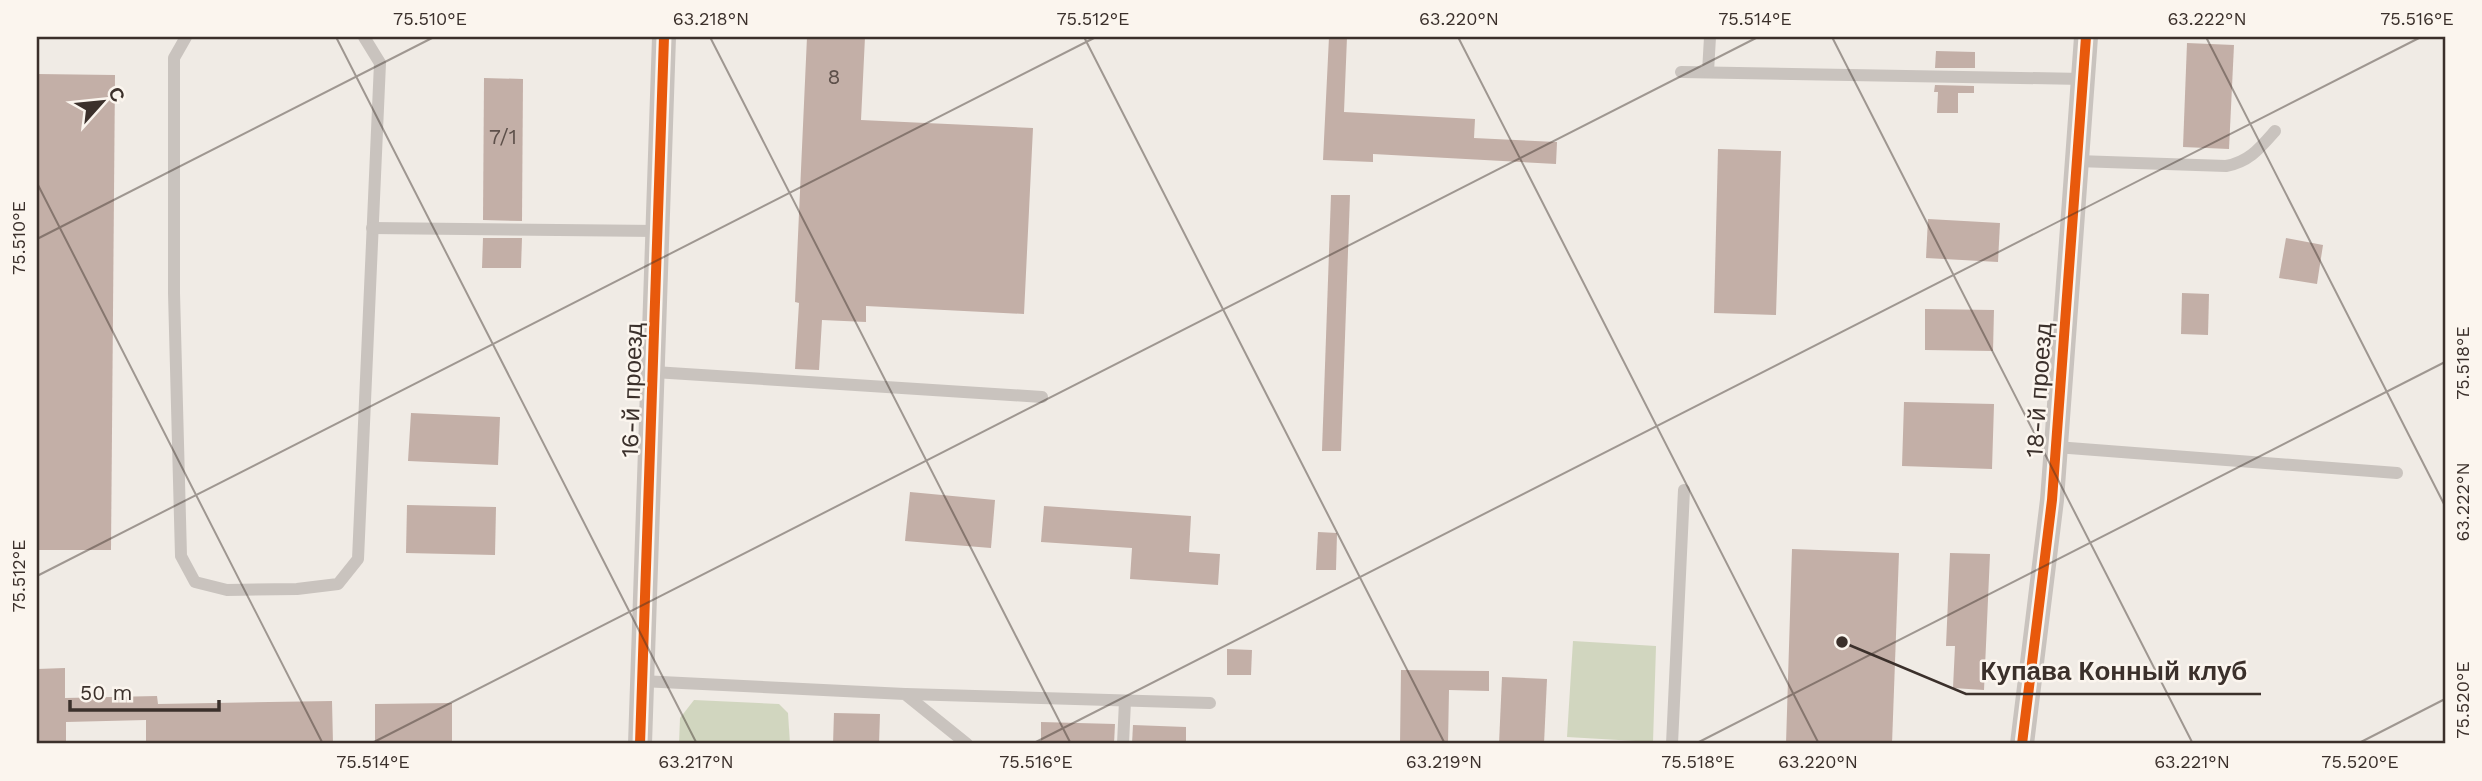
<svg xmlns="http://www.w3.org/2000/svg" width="2482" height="781" font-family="'Work Sans',sans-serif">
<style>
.green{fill:#d1d6bf}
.building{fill:#c3afa7}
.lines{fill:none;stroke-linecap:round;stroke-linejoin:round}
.lane{stroke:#c9c3be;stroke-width:12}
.street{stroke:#c9c3be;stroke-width:24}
.cycleway-casing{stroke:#fbf5ee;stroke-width:15}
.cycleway{stroke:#e8590c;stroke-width:10}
.ticks{fill:none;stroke:#3b302b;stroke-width:2;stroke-opacity:0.45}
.labels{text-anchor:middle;stroke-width:5;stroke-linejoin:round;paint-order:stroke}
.number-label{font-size:21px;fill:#5d504a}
.street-label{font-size:24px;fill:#3b302b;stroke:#fbf5ee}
.leader{fill:none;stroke:#3b302b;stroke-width:2.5}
.callout-dot{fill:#3b302b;stroke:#fbf5ee;stroke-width:2.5}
.callout-label{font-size:26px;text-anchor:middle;font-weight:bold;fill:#3b302b;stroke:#fbf5ee;stroke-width:5;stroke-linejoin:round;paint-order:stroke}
.neatline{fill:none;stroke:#3b302b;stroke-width:2.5}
.ticks-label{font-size:18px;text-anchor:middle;fill:#3b302b}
</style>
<rect width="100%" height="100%" fill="#f0ebe5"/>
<g class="green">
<path d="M1573,641L1656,646L1653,742L1567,737Z"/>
<path d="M694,700L779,704L788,713L790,744H679L680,718Z"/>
</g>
<g class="building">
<path d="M807,37H865L861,120L1033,128L1024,314L866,306V322L822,320L819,370L795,369L799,303L795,302Z"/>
<path d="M1329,37H1347L1344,112L1475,119L1474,138L1557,142L1556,164L1373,154V162L1323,160Z"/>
<path d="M2187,43L2234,45L2229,149L2183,147Z"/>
<path d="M1936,51L1975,52V68H1935Z"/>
<path d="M37,74L115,75L111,550H37Z"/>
<path d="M484,78L523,79L522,221L483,220Z"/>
<path d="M1935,85L1974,86V93H1958V113H1937L1938,92H1934Z"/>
<path d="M1718,149L1781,151L1776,315L1714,313Z"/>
<path d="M1331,195H1350L1341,451H1322Z"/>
<path d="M1928,219L2000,223L1998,262L1926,258Z"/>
<path d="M483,238H522L521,268H482Z"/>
<path d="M2286,238L2323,245L2317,284L2279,278Z"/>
<path d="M2182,293L2209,294L2208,335L2181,334Z"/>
<path d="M1925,309L1994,310L1993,351L1925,350Z"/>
<path d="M1904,402L1994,404L1992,469L1902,466Z"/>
<path d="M411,413L500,417L498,465L408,461Z"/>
<path d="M910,492L995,500L991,548L905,541Z"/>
<path d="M407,505L496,507L495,555L406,553Z"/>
<path d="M1044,506L1191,516L1189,552L1220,554L1218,585L1130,579L1132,548L1041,542Z"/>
<path d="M1318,532L1337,533L1336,570H1316Z"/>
<path d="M1792,549L1899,553L1892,744H1786Z"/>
<path d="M1950,553L1990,554L1984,690L1953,688L1955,646H1946Z"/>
<path d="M1227,649L1252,650L1251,675H1227Z"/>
<path d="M65,668V698L157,696L158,704L332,701L333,744H146V720L66,722V744H37V669Z"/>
<path d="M1401,670L1489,671V691L1449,690L1448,744H1400Z"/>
<path d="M1502,677L1547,679L1544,744H1499Z"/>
<path d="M452,703V742L375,743V704Z"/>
<path d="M834,713L880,714L879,744H833Z"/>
<path d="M1041,722L1115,724L1114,744H1041Z"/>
<path d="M1133,725L1186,727V744H1132Z"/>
</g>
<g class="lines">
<g class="lane">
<path d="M186,37L174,58V293L181,556L195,582L227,590L297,589L338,584L358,559L380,63L364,37"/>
<path d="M1681,72L2083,79"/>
<path d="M1708,72L1710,37"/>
<path d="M2077,161L2226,166C2249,162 2260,148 2275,131"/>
<path d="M372,228L658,231"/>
<path d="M654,372L1042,397"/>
<path d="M2056,447L2397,473"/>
<path d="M641,681L905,694L967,744"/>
<path d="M906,694L1210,703"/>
<path d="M1123,744L1125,701"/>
<path d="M1672,744L1684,490"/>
</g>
<g class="street">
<path d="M640,744L664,37"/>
<path d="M2022,744L2052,500L2086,37"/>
</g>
<g class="cycleway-casing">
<g id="cycleway">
<path d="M640,744L664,37"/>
<path d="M2022,744L2052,500L2086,37"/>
</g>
</g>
<use href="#cycleway" class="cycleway"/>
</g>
<path class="ticks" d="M336,37L697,744M710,37L1071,744M1084,37L1445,744M1458,37L1819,744M1832,37L2193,744M2206,37L2445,506M37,183L323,744M37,239L434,37M37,576L1096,37M370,744L1758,37M1032,744L2421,37M1695,744L2445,362M2357,744L2445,699"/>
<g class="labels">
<g class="number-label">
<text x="834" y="84">8</text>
<text x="503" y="144">7/1</text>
</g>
<g class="street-label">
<text transform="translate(632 390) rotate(-88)" y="8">16-й проезд</text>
<text transform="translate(2039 390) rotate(-86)" y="8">18-й проезд</text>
</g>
</g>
<path class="leader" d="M1842 642L1966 694H2261"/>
<circle class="callout-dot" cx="1842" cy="642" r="7"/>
<g class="callout-label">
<text x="2114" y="680">Купава Конный клуб</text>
</g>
<rect width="2482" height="781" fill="none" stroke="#fbf5ee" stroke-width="77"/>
<g transform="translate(102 102) rotate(63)" stroke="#fbf5ee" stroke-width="5" paint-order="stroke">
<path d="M0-5L12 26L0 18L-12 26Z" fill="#3b302b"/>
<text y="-10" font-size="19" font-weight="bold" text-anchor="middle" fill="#3b302b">С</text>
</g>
<path d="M70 700v10h149v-10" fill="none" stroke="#3b302b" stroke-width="3.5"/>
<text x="80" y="700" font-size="21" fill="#3b302b" stroke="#fbf5ee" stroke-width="5" paint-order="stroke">50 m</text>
<rect x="38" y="38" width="2406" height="704" class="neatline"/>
<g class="ticks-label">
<text x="430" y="25">75.510°E</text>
<text x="711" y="25">63.218°N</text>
<text x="1093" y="25">75.512°E</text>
<text x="1459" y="25">63.220°N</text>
<text x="1755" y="25">75.514°E</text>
<text x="2207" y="25">63.222°N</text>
<text x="2417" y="25">75.516°E</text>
<text transform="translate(19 238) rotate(-90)" y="6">75.510°E</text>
<text transform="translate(2463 363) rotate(-90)" y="6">75.518°E</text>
<text transform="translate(2463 502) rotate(-90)" y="6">63.222°N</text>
<text transform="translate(19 576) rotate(-90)" y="6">75.512°E</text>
<text transform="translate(2463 700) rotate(-90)" y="6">75.520°E</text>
<text x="373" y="768">75.514°E</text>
<text x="696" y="768">63.217°N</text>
<text x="1036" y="768">75.516°E</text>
<text x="1444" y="768">63.219°N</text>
<text x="1698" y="768">75.518°E</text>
<text x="1818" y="768">63.220°N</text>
<text x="2192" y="768">63.221°N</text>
<text x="2360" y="768">75.520°E</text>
</g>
</svg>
